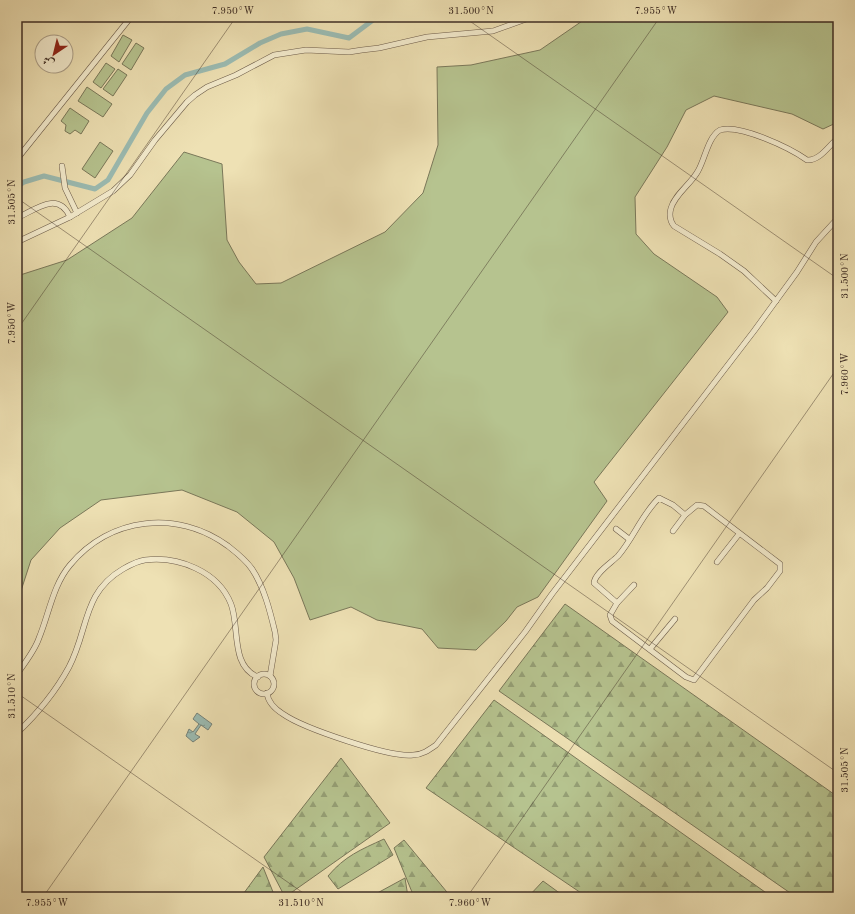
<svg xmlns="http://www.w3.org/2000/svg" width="855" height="914" font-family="'Old Standard TT',Amiri,serif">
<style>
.green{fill:#b6c38f;stroke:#7a785a}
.forest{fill:url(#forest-firs);stroke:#7a785a}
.water{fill:url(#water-ripples);stroke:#76837a}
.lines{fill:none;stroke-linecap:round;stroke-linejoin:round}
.canal{stroke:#9bbcb3;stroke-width:5}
.minor-casing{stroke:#6b5b49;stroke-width:6}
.minor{stroke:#f4ecce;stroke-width:5}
.ticks{fill:none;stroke:#3f2e25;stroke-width:1;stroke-opacity:0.45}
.neatline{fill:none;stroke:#3f2e25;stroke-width:1.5}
.ticks-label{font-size:10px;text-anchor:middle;fill:#3f2e25}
</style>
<defs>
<pattern id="forest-firs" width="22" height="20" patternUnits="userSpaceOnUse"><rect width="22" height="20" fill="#b6c38f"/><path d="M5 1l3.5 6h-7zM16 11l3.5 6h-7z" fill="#959f75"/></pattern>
<pattern id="water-ripples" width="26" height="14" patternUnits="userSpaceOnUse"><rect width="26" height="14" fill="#9bbcb3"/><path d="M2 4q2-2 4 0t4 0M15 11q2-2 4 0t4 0" fill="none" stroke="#809991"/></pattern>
</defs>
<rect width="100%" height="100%" fill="#eee1b4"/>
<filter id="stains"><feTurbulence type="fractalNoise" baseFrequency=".005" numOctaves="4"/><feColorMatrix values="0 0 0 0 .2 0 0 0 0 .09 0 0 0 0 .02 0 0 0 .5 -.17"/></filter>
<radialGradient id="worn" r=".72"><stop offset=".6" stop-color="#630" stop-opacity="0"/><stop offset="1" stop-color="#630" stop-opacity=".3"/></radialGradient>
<g class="green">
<path d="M588,17H838V122L823,129L792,114L714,96L686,110L667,147L635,197L636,234L654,254L717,297L728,312L594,482L607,501L538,597L517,607L506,621L476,650L438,648L422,629L377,620L351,607L310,620L294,578L274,542L237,512L182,490L101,500L60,528L31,560L17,603V276L67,260L132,218L184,152L222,164L227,240L239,262L256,284L281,283L385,232L423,193L438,145L437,67L471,65L540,50Z"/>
<path d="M123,35L132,40L119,62L111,56Z"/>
<path d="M136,43L144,48L131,70L122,64Z"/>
<path d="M106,63L115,69L101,88L93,82Z"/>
<path d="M118,69L127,75L113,96L103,89Z"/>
<path d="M87,87L112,104L103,117L78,101Z"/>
<path d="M70,108L89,121L81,134L75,130L70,134L65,131L66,125L61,121Z"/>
<path d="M100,142L113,151L95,178L82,169Z"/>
</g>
<g class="forest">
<path d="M565,604L838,797V897H796L499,691Z"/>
<path d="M494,700L772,897H587L426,788Z"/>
<path d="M341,758L390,823L285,897L264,857Z"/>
<path d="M384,839L393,855L338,889L328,876C345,856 360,850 384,839Z"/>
<path d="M404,840L451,897H414L394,848Z"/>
<path d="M263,867L275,897H241Z"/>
<path d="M405,878L408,897H370Z"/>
<path d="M543,881L565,897H528Z"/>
</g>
<path class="water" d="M197,713L212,724L208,730L201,725L195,734L200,737L193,742L186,736L189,729L193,732L199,724L193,719Z"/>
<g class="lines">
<path class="canal" d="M17,187L24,182L44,176L95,189L108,180L147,113L166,89L185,75L225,64L260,43L281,34L307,29L349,38L377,17"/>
<g class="minor-casing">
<g id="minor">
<path d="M17,159L131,17"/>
<path d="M62,166L65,188L77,213"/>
<path d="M17,218C35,210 58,190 70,217"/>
<path d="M17,242L70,217L113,191L130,175L155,140L187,102L195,95L207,87L236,75L274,55L306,50L349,52L362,50L379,48L427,37L493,31L532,17"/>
<path d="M776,301L744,271L720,254L674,226C670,221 669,215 671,208C675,194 691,184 698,171C705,159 708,137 720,130C740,124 790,148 807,160C820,161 829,145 838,138"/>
<path d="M659,498L673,505L685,515L697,505L704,506L780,564V571L767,588L754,600L694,680L686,677L612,621L610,615L617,603L594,583C595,573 611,563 618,556C633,539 642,514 659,498Z"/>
<path d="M616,529L629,539"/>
<path d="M673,531L685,515"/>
<path d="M717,562L739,534"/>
<path d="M617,603L634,585"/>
<path d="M650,649L675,619"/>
<path d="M17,674C25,663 35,650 39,638C49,614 53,585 70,565C110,517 177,509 228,546C237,553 246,560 252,569C264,587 270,611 275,632L276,640L270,676"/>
<circle cx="264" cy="684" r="10"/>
<path d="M267,693C268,702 275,709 283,714C303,728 390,758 413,755C422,755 429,750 436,745L525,632L552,594L754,331L797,272L816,242L838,218"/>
<path d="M17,733C37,714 56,691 69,667C89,629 82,593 123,569C130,565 137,561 145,560C178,556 218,571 231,604C240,627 230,666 258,677"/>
</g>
</g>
<use href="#minor" class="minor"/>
</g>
<path class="ticks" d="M464,17L838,279M17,198L838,773M17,330L236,17M17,693L309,897M43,897L660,17M467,897L838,367"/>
<rect width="855" height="914" fill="none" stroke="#eee1b4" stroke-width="44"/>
<g transform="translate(54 54) rotate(215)"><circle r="19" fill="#f4ecce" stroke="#aca08a"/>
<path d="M0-3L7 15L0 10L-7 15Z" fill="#8f2418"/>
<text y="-6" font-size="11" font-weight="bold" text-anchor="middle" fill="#3f2e25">ش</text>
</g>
<rect x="22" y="22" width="811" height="870" class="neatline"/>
<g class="ticks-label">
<text x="233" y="14">7.950°W</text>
<text x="471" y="14">31.500°N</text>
<text x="656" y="14">7.955°W</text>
<text transform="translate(11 202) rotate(-90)" y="4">31.505°N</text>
<text transform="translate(844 276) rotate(-90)" y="4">31.500°N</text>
<text transform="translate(11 323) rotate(-90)" y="4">7.950°W</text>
<text transform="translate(844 374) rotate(-90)" y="4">7.960°W</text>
<text transform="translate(11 696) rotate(-90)" y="4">31.510°N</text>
<text transform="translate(844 770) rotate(-90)" y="4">31.505°N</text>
<text x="47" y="906">7.955°W</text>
<text x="301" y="906">31.510°N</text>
<text x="470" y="906">7.960°W</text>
</g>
<rect width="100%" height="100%" filter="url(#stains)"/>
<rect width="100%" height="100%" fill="url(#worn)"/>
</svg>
